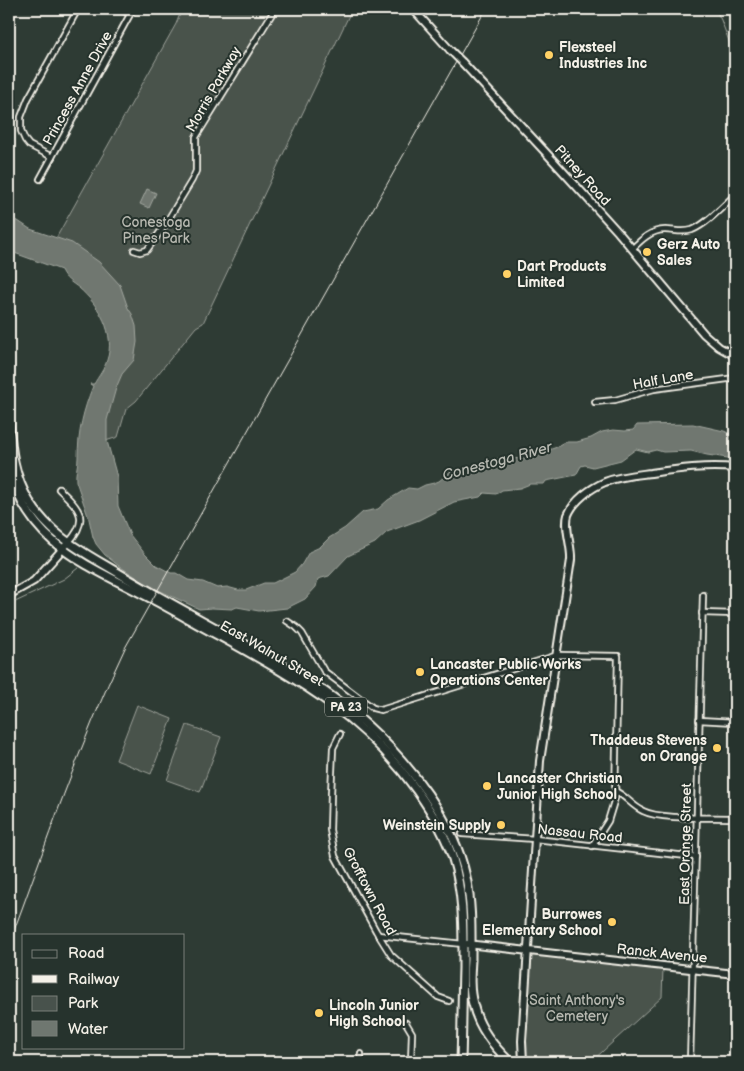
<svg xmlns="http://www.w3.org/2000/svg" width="744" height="1071" font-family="'Balsamiq Sans',sans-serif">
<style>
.green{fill:#48524c;stroke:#9ea29a}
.water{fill:#6f7770;stroke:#a4a8a0}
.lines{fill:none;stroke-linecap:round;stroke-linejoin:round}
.stream{stroke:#a4a8a0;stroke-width:1}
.street-casing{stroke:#f4f1e8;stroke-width:8}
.secondary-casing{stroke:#f4f1e8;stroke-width:10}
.primary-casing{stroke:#f4f1e8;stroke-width:11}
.street{stroke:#26332d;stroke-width:4.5}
.secondary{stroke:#26332d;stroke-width:6}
.primary{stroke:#26332d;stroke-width:7}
.rail{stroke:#f4f1e8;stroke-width:1}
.secondary-bridge-casing{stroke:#f4f1e8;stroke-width:10;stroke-linecap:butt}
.secondary-bridge{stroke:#26332d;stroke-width:6}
.poi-dot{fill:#ffd166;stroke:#26332d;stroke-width:2}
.labels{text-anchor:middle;stroke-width:4;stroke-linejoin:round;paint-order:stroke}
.shield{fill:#26332d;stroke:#b6b8b0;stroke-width:1}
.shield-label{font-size:12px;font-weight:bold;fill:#f4f1e8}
.poi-label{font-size:14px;font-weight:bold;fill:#f4f1e8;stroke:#26332d;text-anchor:start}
.street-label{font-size:14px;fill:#f4f1e8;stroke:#26332d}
.park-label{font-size:14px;fill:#b8b9b1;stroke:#26332d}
.water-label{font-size:15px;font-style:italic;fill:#b8bab2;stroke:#26332d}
</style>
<rect width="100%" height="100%" fill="#2e3b34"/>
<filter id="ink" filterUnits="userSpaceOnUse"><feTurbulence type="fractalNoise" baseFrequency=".02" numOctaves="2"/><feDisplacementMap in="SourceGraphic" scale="10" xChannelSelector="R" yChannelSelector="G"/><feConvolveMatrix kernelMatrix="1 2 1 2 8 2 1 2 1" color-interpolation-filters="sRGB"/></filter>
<g filter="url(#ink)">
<g class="green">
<path d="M182,9H352L203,323L196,327L136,401L126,409L118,437L93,445L116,318L55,240L176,24Z"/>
<path d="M137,705L172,719L151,774L116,760Z"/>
<path d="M187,725L221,737L200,792L167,780Z"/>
<path d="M531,953L663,968L662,997L591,1062H525Z"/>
</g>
<g class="water">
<path d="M147,189L156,193L149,208L140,204Z"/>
<path d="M9,220L18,221L30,229L72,243L99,262L120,285L128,308L132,314L136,326L137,342L134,360L122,374L116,388L107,420V441L117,477L118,506L130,535L145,554L156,565L171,573H176L188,580L203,582L217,588L227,587L238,590H246L264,583H273L295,572L302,564L309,552L320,547L329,538L345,528L363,512L378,509L388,500L408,488L417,489L425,485L434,483L439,481L451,471L461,470L475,464L490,462L499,458L507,459L527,458L557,447L566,442H577L591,438L602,432L613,430L625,431L633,430L637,425L693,424L724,431L735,436V459L707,455L691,451L663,452L656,450L648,452L636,449L621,460L593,467L585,465L581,466L576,475L546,481L544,484H530L520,488L502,490L496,494L484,493L480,497L454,502L419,520L387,532L375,543L348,556L329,576L318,579L316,587L305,599L287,608L259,611L237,607L232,609L212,608L199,609L150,586L119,566L105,555L96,544L93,537L89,519L76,481C75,473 78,466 78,458C78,432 83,411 93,386L90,384H94C98,377 105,368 107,360C116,334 99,305 79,288C71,282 65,279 61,270L9,251Z"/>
</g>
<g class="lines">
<g class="stream">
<path d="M711,9L717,12L721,20L729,41L731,53L735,57"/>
<path d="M13,603L64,579L78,568"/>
</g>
<g class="street-casing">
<g id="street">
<path d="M120,9L130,14"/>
<path d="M52,157L29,145L25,140L21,131V117L28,99L78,9"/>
<path d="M40,179L133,9"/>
<path d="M632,249C641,240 651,230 665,230C674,230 683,233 692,230C707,224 723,206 735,195"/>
<path d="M134,250L140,252L147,250L163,228L192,180L196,171V137L275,9"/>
<path d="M595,402L615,400L654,389L735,378"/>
<path d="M59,489C80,509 90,519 68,543"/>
<path d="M702,613L735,614"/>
<path d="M287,621L296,627L302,633L324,671L373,708L381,710L558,655L618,656L615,798L608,821L592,846"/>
<path d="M699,720L735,722"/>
<path d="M340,734L333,748L331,794L330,830L335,856L376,931L391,955L438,997L449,1001"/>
<path d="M615,791C626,796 632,806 643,811C660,820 713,817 735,818"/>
<path d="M462,834L535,839L696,857"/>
<path d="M378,935L463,944"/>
<path d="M406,1023L412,1033L411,1062"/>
<path d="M361,1062V1054"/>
<path d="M690,1062L703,595"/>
</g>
</g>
<g class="secondary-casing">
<g id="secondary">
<path d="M413,9L450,50"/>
<path d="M462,62L549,156L618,232L704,334L719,347L735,356"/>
<path d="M9,595L34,581L68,543"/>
<path d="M467,944L735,974"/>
<path d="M523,1062L522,1041L540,761L571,560C572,546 564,528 568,515C574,500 591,488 605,482C620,476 635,475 651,473C678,469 707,465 735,468"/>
</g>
</g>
<g class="primary-casing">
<g id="primary">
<path d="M9,421C11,450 14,476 29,501C52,538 84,552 120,574C160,598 202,620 243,643C287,667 330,691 367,725C409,763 454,820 466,877C472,905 471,932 471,960C470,975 469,990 473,1004C478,1027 493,1046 510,1062"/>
<path d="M9,469C30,545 84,563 148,597C173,610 198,625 223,638C300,681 364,716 417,791C432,812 445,834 453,859C464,895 463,931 463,968C462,1000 462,1031 461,1062"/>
</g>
</g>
<use href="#street" class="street"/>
<use href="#secondary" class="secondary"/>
<use href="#primary" class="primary"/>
<path class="rail" d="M9,944C46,845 79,744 125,648L486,9"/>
<g class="secondary-bridge-casing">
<path id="secondary-bridge" d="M450,50L462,62"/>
</g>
<use href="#secondary-bridge" class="secondary-bridge"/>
</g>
</g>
<g class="poi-dot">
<circle cx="549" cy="55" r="5"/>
<circle cx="647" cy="252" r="5"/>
<circle cx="507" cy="274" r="5"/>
<circle cx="420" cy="672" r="5"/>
<circle cx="717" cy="748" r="5"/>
<circle cx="487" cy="786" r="5"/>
<circle cx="501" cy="825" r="5"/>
<circle cx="612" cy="922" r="5"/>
<circle cx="319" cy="1013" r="5"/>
</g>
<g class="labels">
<rect class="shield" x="325" y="697.5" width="42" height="19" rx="4"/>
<g class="shield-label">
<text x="346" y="711">PA 23</text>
</g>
<g class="poi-label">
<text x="559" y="52">Flexsteel<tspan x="559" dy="16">Industries Inc</tspan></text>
<text x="657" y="249">Gerz Auto<tspan x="657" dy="16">Sales</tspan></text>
<text x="517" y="271">Dart Products<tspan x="517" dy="16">Limited</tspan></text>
<text x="430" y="669">Lancaster Public Works<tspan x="430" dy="16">Operations Center</tspan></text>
<text x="707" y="745" text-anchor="end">Thaddeus Stevens<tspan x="707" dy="16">on Orange</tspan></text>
<text x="497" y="783">Lancaster Christian<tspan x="497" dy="16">Junior High School</tspan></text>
<text x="491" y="830" text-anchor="end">Weinstein Supply</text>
<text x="602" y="919" text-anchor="end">Burrowes<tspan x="602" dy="16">Elementary School</tspan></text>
<text x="329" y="1010">Lincoln Junior<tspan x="329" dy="16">High School</tspan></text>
</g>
<g class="street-label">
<text transform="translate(77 88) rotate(-61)" y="5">Princess Anne Drive</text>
<text transform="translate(213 89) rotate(-60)" y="5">Morris Parkway</text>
<text transform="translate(583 175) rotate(48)" y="5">Pitney Road</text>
<text transform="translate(663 379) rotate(-10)" y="5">Half Lane</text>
<text transform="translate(272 653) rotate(30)" y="5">East Walnut Street</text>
<text transform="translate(580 833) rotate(6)" y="5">Nassau Road</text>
<text transform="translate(685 844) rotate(-89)" y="5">East Orange Street</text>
<text transform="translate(370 891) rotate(62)" y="5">Grofftown Road</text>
<text transform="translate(662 953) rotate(6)" y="5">Ranck Avenue</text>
</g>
<g class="park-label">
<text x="156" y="227">Conestoga<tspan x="156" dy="16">Pines Park</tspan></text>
<text x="577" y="1005">Saint Anthony's<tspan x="577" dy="16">Cemetery</tspan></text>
</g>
<g class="water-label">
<text transform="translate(497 461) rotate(-15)" y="5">Conestoga River</text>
</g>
</g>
<rect width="744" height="1071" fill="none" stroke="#26332d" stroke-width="30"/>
<rect x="15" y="15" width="714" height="1041" fill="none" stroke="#f4f1e8" stroke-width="2" filter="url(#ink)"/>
<rect x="22" y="934" width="162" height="115" fill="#26332d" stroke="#787f78"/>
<rect x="32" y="950" width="25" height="8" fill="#26332d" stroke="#787f78"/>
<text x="68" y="958" font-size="15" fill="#f4f1e8">Road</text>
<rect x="32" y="975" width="25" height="8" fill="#f4f1e8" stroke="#787f78"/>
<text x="68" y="984" font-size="15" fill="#f4f1e8">Railway</text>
<rect x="32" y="996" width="25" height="15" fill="#48524c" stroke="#787f78"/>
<text x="68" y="1008" font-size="15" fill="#f4f1e8">Park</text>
<rect x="32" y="1021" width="25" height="15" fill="#6f7770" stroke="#787f78"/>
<text x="68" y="1034" font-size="15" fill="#f4f1e8">Water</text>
</svg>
